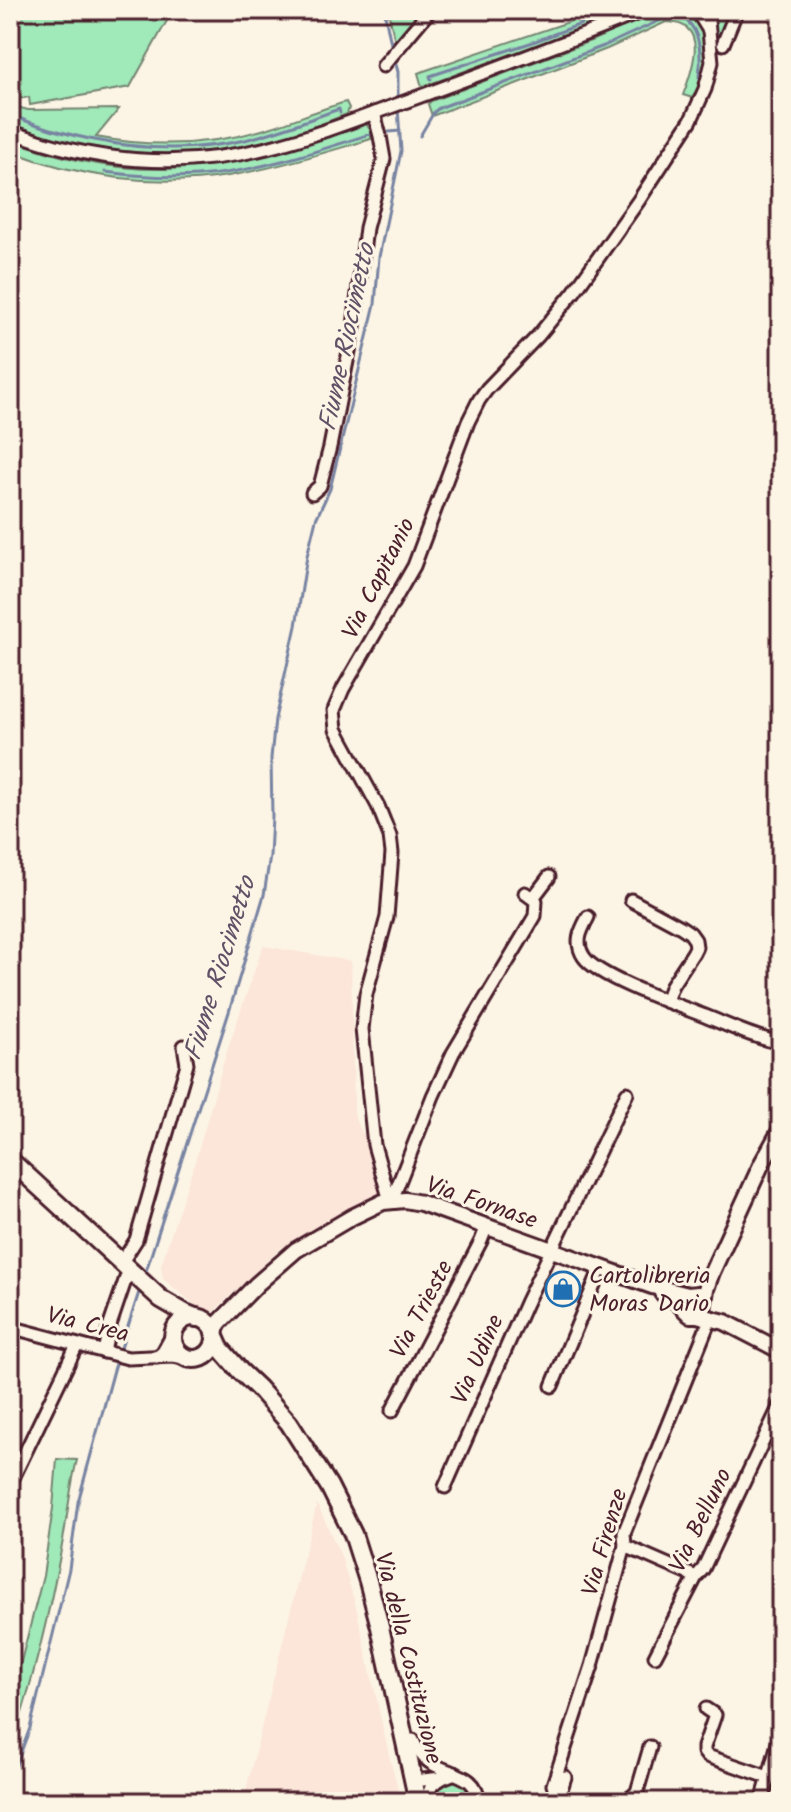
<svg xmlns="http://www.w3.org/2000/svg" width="791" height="1812" font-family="Kalam,sans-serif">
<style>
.built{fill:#fce5d9}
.green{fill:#a0e9b8;stroke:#758472;stroke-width:2}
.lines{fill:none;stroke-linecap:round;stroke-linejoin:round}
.stream{stroke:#7883a2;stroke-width:3}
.minor-casing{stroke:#4a1f2b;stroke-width:17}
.tertiary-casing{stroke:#4a1f2b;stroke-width:20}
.secondary-casing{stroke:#4a1f2b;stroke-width:22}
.minor{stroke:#fcf5e5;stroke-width:11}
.tertiary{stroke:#fcf5e5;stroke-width:14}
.secondary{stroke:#fcf5e5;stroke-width:16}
.labels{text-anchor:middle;stroke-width:6;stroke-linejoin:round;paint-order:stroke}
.street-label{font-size:24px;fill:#4a1f2b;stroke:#fcf5e5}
.poi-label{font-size:24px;fill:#4a1f2b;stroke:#fcf5e5;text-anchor:start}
.water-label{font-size:26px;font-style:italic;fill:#615167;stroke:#fcf5e5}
</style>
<rect width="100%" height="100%" fill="#fcf5e5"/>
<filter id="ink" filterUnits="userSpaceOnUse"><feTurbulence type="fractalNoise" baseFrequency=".0125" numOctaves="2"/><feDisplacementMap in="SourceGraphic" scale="16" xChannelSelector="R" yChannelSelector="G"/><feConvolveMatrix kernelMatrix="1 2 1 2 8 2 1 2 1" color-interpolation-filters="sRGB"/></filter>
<g filter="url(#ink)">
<g class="built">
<path d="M263,946L351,961L354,1111L356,1122L370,1144L381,1184V1192L379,1196L375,1199L353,1206L280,1249L214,1311L205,1313L163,1279L161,1265L198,1152L226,1054Z"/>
<path d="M317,1504L341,1556L356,1607L390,1760L402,1802H243Z"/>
</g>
<g class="green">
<path d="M10,10H173L130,87L30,105L29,97L18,99L16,87L10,88Z"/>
<path d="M388,10H425L395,42Z"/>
<path d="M598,10H619L598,22L422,87L418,73L589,15Z"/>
<path d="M659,10C667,10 678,8 685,11C718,23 705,76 696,99L683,95C693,69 710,22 666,22L607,49L432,116L428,104L431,101L593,40Z"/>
<path d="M711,10H733L718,46Z"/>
<path d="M346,102L349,108L347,114C236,161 122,168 10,123V105L28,110L119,109L96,137C154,148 213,145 269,128C295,120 320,109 346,102Z"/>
<path d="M366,124L371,131V139C323,153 276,168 228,176C155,188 78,177 10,151V139C139,191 241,169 366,124Z"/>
<path d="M57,1459L77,1460C70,1487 68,1513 63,1540C50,1610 33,1682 10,1751V1704L43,1576L53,1508Z"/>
<path d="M455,1780L464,1784L473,1802H430L432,1791L444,1781Z"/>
</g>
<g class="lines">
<g class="stream">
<path d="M384,10L392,49"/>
<path d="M394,57L398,72V101"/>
<path d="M431,79L430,76L530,43L581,24L609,10"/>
<path d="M10,115C85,144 165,158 245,140C277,132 308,120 339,109L340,113"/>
<path d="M389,132L400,131"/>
<path d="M420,136L434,112L439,108L604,46L665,18L686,20C702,33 701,58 699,77"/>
<path d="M105,172C136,176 167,178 198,176C256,172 318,151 373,133"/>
<path d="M145,1274L229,1012L264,895L270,856L272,817L271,758L275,719L296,626L307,556L316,519L330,489L375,304L379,257L401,151L398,108"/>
<path d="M10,1781L30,1728L69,1569L78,1502L114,1370L140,1289"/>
</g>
<g class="minor-casing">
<g id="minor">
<path d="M693,10L700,16L708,29"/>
<path d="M723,44L737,10"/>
<path d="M383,66L430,10"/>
<path d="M10,131C93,163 181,170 267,148C319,135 368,115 418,97C494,69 570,41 646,10"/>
<path d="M312,493L320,486L330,447L354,326L366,228L384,159L380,136L374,113"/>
<path d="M533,898L549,877"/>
<path d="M631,900L681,927L690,933L695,940L696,947L693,953L672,985L666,1001"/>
<path d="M588,917C581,930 574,942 584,957C598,978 679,1006 705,1016C730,1026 755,1038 781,1043"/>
<path d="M392,1200L388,1194L374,1145L362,1029L366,994L387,917L392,853L390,836L378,806L336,729L334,710L343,689L414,566L468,422L479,400L487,389L538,336L574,292L639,200L691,120L705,89L712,62L707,10"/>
<path d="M392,1200L433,1096L453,1053L535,916L536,901L525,893"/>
<path d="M122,1262L136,1240L187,1064L184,1046"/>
<path d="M10,1327L128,1358L173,1356L185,1358"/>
<path d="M104,1352L109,1328L129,1269"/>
<path d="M157,1357L163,1352L173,1334"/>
<path d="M552,1386L601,1268"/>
<path d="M392,1411L481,1241L487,1226"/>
<path d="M10,1484L77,1345"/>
<path d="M445,1487L526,1303L627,1093"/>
<path d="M625,1546L696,1577"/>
<path d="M655,1656L696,1577L703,1569L781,1403"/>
<path d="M706,1709L715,1715L704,1747V1752L707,1756L768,1777"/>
<path d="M413,1740C428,1782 476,1762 479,1802"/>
<path d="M423,1780L442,1778L455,1773"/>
<path d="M553,1785L592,1666L625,1546L624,1533L711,1317"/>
<path d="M427,1797L432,1785L441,1779"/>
<path d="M557,1802L565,1777"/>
<path d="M626,1802L637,1792L650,1747"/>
<path d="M762,1802L781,1732"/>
</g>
</g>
<g class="tertiary-casing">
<g id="tertiary">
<path d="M662,1293L677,1302L690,1315H697L703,1310L706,1289L712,1272L762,1163L781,1129"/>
<path d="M697,1315L725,1322L781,1351"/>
<path d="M214,1333L219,1323L257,1284L296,1250L352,1217L383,1202L405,1200L421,1203L652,1286L688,1295L698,1294L703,1300"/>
</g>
</g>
<g class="secondary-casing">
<g id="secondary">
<path d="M10,1160L161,1299L185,1313L197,1318"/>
<circle cx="194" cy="1338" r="21"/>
<path d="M215,1337L220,1348L240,1371L258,1388L289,1423L329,1486L353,1534L368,1581L380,1627L418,1802"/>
</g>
</g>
<use href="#minor" class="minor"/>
<use href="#tertiary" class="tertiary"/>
<use href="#secondary" class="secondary"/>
</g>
</g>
<defs>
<g id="shop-ring" transform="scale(1.8)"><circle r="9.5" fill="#fcf5e5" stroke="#1f6fb2" stroke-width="1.5"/><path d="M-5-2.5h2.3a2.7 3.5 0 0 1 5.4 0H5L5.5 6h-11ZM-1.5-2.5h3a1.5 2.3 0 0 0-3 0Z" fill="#1f6fb2"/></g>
</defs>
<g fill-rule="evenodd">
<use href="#shop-ring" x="563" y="1289"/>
</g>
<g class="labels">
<g class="street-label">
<text transform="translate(378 578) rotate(-63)" y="8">Via Capitanio</text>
<text transform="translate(482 1202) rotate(19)" y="8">Via Fornase</text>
<text transform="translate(421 1309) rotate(-62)" y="8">Via Trieste</text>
<text transform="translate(88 1324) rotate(14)" y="8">Via Crea</text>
<text transform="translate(477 1359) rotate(-66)" y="8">Via Udine</text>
<text transform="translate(700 1520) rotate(-64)" y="8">Via Belluno</text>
<text transform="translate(604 1542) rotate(-74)" y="8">Via Firenze</text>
<text transform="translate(409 1658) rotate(76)" y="8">Via della Costituzione</text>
</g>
<g class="poi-label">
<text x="589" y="1283">Cartolibreria<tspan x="589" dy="28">Moras Dario</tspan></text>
</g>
<g class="water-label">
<text transform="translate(346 337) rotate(-78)" y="9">Fiume Riocimetto</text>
<text transform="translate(219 968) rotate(-73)" y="9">Fiume Riocimetto</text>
</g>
</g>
<rect width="791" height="1812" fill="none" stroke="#fcf5e5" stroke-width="40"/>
<rect x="20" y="20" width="751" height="1772" fill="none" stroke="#4a1f2b" stroke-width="3" filter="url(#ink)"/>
</svg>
